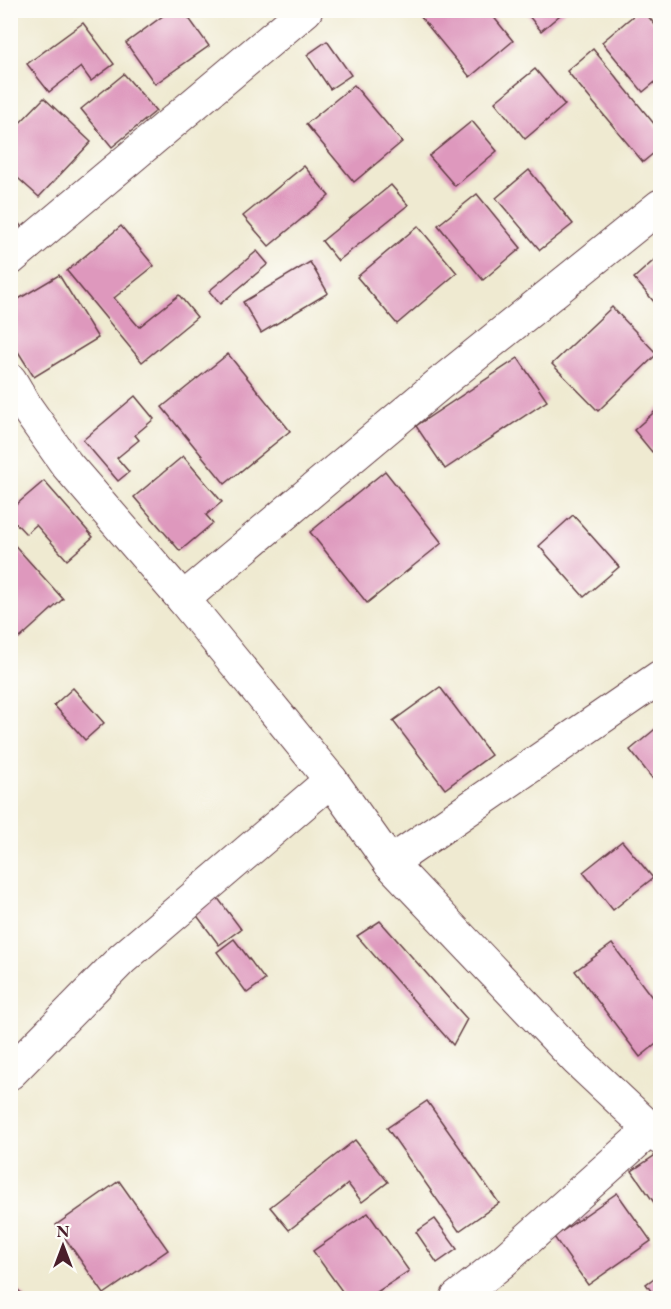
<svg xmlns="http://www.w3.org/2000/svg" width="671" height="1309" font-family="'EB Garamond',serif">
<style>
.building{fill:#de98bd}
.lines{fill:none;stroke-linecap:round;stroke-linejoin:round}
.minor-casing{stroke:#633d44;stroke-width:35}
.minor{stroke:#fff;stroke-width:33}
</style>
<rect width="100%" height="100%" fill="#fdfcf7"/>
<filter id="ink" filterUnits="userSpaceOnUse"><feTurbulence type="fractalNoise" baseFrequency=".0167" numOctaves="2"/><feDisplacementMap in="SourceGraphic" scale="12" xChannelSelector="R" yChannelSelector="G"/><feConvolveMatrix kernelMatrix="1 2 1 2 8 2 1 2 1" color-interpolation-filters="sRGB"/></filter>
<filter id="wash" filterUnits="userSpaceOnUse"><feTurbulence type="fractalNoise" baseFrequency=".008" numOctaves="4" result="noise"/><feDisplacementMap in="SourceGraphic" scale="24" xChannelSelector="R" yChannelSelector="G"/><feGaussianBlur stdDeviation="1.35" result="paint"/><feColorMatrix in="noise" values="0 0 0 0 0 0 0 0 0 0 0 0 0 0 0 0 0 1.4 0 .05"/><feComposite in="paint" operator="in"/></filter>
<g filter="url(#wash)">
<rect width="100%" height="100%" fill="#efead1"/>
<g id="blocks">
<g class="building">
<path d="M171,10H183L209,46L155,84L126,43Z"/>
<path d="M415,10H488L513,41L470,77Z"/>
<path d="M524,10H566L541,31Z"/>
<path d="M640,10H643L660,31V78L643,92L602,42Z"/>
<path d="M83,23L114,64L91,81L81,67L49,92L27,64Z"/>
<path d="M327,41L351,75L330,89L307,55Z"/>
<path d="M593,49L660,131V148L643,162L567,71Z"/>
<path d="M535,69L565,105L525,139L495,102Z"/>
<path d="M124,74L156,111L112,147L81,109Z"/>
<path d="M354,85L402,142L354,182L306,124Z"/>
<path d="M44,98L91,142L39,197L10,171V133Z"/>
<path d="M472,121L497,151L455,186L429,156Z"/>
<path d="M304,166L329,196L269,246L243,216Z"/>
<path d="M529,170L573,224L540,250L496,198Z"/>
<path d="M391,185L408,205L338,261L322,241Z"/>
<path d="M477,194L521,248L483,280L438,225Z"/>
<path d="M10,212L24,230L10,240Z"/>
<path d="M121,226L154,266L114,298L139,327L179,295L197,317L142,362L67,271Z"/>
<path d="M418,226L457,273L397,324L357,277Z"/>
<path d="M257,251L268,264L220,304L209,291Z"/>
<path d="M660,255V309L634,278Z"/>
<path d="M310,262L328,293L261,333L243,302Z"/>
<path d="M59,275L98,338L34,377L10,339V304Z"/>
<path d="M612,307L657,354L598,411L552,364Z"/>
<path d="M228,354L290,431L225,484L162,407Z"/>
<path d="M518,358L547,401L445,469L416,426Z"/>
<path d="M135,396L154,419L135,435L139,440L117,458L129,472L118,481L83,440Z"/>
<path d="M660,407V445L652,452L634,430Z"/>
<path d="M183,456L222,502L206,515L213,523L180,551L134,497Z"/>
<path d="M385,471L442,543L367,603L310,532Z"/>
<path d="M44,481L93,537L67,560L36,525L26,534L10,517V510Z"/>
<path d="M573,515L619,567L584,597L539,546Z"/>
<path d="M10,540L63,599L20,638L10,627Z"/>
<path d="M440,687L491,755L445,789L393,721Z"/>
<path d="M73,688L104,723L85,740L54,705Z"/>
<path d="M660,725V788L630,750Z"/>
<path d="M622,841L653,878L613,910L583,872Z"/>
<path d="M214,893L241,929L219,945L192,909Z"/>
<path d="M380,921L467,1019L453,1045L357,936Z"/>
<path d="M234,939L265,980L247,993L217,952Z"/>
<path d="M612,944L660,1008V1041L640,1057L575,971Z"/>
<path d="M427,1101L499,1203L459,1231L387,1128Z"/>
<path d="M355,1140L388,1182L362,1202L348,1184L289,1230L270,1207Z"/>
<path d="M660,1152V1211L632,1171Z"/>
<path d="M119,1181L168,1250L104,1294L56,1225Z"/>
<path d="M617,1193L651,1241L588,1285L554,1237Z"/>
<path d="M368,1213L409,1271L368,1298H347L313,1251Z"/>
<path d="M435,1219L457,1249L437,1263L416,1232Z"/>
<path d="M660,1274V1298H656L646,1284Z"/>
<path d="M10,1282L26,1298H10Z"/>
</g>
</g>
</g>
<g filter="url(#ink)">
<use href="#blocks" fill-opacity="0" stroke="#633d44" stroke-width="1.5"/>
<g class="lines">
<g class="minor-casing">
<g id="minor">
<path d="M10,259L306,10"/>
<path d="M10,380L26,407L67,465L183,599L331,780L390,863L576,1059L660,1138"/>
<path d="M183,599L438,385L660,206"/>
<path d="M390,863L660,677"/>
<path d="M10,1073L122,959L331,780"/>
<path d="M457,1298L502,1262L652,1128"/>
</g>
</g>
<use href="#minor" class="minor"/>
</g>
</g>
<rect width="671" height="1309" fill="none" stroke="#fdfcf7" stroke-width="36"/>
<g transform="translate(63 1246)" stroke="#fdfcf7" stroke-width="4.5" paint-order="stroke">
<path d="M0-4.5L10 22L0 15L-10 22Z" fill="#4a1f2b"/>
<text y="-9" font-size="16" font-weight="bold" text-anchor="middle" fill="#4a1f2b">N</text>
</g>
</svg>
